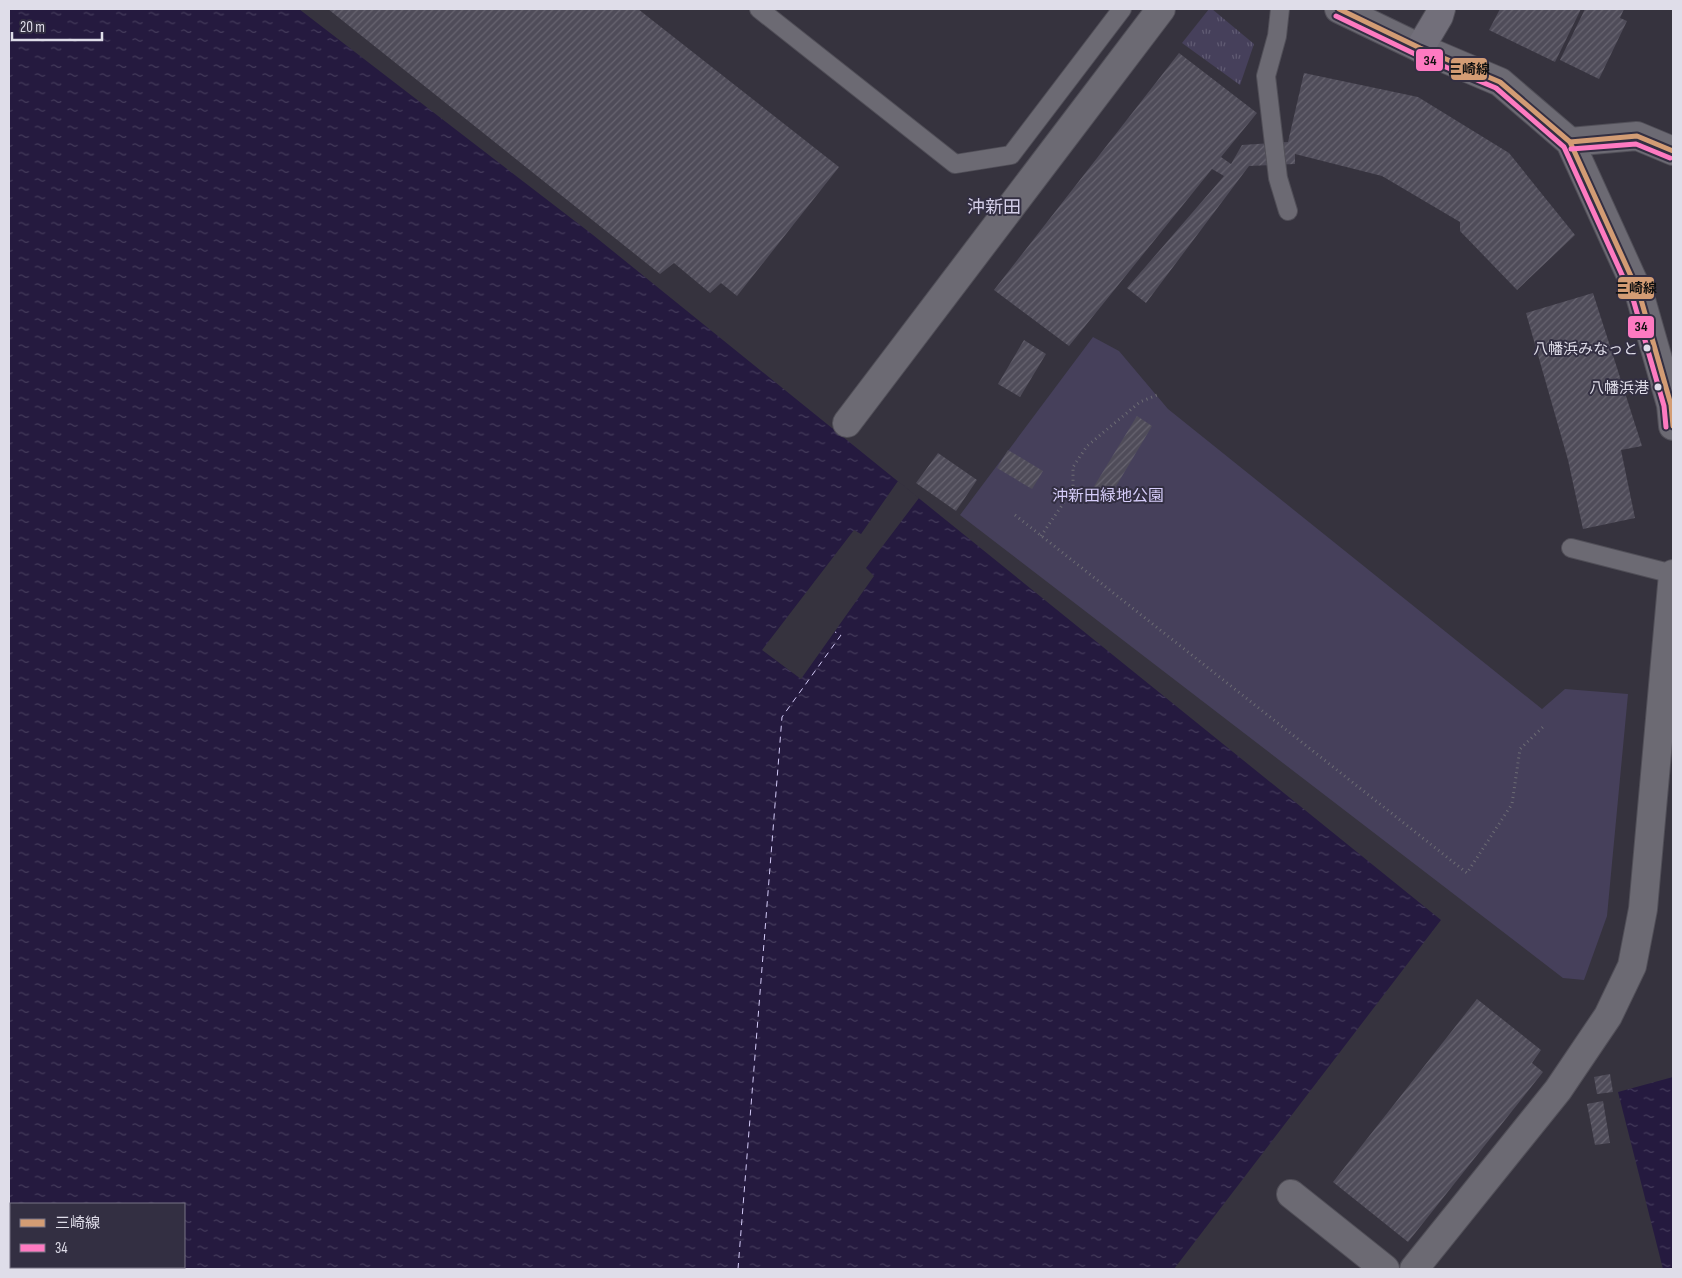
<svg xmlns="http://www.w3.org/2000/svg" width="1682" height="1278" font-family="'Sofia Sans Condensed','Noto Sans JP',sans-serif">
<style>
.grass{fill:url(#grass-tufts)}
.park{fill:#46405b}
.water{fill:url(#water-ripples)}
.pier{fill:#36333e}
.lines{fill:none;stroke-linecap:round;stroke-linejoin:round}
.ferry{stroke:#d4cbf8;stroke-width:1;stroke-dasharray:6 5;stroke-linecap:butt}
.building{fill:url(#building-hatch)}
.service-casing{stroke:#514f58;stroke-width:20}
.minor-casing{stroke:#514f58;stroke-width:30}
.tertiary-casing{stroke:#514f58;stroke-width:30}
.primary-casing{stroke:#514f58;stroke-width:30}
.path{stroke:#6d6c74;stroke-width:3;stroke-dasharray:1 4;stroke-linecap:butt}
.service{stroke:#6c6a73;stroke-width:18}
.minor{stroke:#6c6a73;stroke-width:28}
.tertiary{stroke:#6c6a73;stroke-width:28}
.primary{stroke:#726f7a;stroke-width:28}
.bus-1-casing{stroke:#332f42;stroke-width:9}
.bus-2-casing{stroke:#332f42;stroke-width:9}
.bus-1{stroke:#d39c74;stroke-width:5}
.bus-2{stroke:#fe7ac1;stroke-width:5}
.bus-dot{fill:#dfdde9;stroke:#332f42;stroke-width:2}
.labels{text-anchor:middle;stroke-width:4;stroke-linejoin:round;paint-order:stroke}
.bus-label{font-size:15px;fill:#dfdde9;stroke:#332f42;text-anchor:end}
.park-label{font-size:16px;fill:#d6cdfa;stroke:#332f42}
.neighbourhood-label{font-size:18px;fill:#d4cfe8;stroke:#332f42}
.line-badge{stroke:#332f42;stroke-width:2}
.pale-badge-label{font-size:14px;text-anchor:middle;font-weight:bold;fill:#111}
</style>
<defs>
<pattern id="grass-tufts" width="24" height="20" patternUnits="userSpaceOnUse" patternTransform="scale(1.25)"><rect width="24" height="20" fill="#46405b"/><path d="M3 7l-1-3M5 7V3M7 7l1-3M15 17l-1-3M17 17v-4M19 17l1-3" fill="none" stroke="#605b73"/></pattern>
<pattern id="water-ripples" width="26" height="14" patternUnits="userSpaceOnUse" patternTransform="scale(1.25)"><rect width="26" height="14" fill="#251a3f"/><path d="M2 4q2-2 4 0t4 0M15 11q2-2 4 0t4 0" fill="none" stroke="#443b5b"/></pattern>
<pattern id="building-hatch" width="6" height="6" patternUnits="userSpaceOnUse" patternTransform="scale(1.25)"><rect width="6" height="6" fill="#4f4c59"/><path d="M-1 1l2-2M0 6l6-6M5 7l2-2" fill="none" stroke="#686571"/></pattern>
</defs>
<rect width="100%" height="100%" fill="#36333e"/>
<path class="grass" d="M1209,9H1212L1254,44L1240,85L1182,43Z"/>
<path class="park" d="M1093,337L1119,351L1168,409L1542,709L1565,689L1628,694L1607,916L1584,980L1563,978L960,515Z"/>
<g class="water">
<path d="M9,9H299L593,235L1441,920L1174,1269H49L47,1267H184V1204H11V1216L9,1213Z"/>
<path d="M1673,1077V1269H1663L1618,1092Z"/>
</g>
<path class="pier" d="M898,481L919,498L866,568L874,576L801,679L762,650L854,530L861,534Z"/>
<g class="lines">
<path class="ferry" d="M738,1269L782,717L841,635L835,632"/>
</g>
<g class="building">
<path d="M328,9H638L839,167L737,296L721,283L710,293L674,263L660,274Z"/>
<path d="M1500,9H1581L1555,62L1489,30Z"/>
<path d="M1585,9H1624L1620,18L1627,21L1599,79L1560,60Z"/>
<path d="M1179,53L1257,113L1221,157L1231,164L1242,145L1288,142L1304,73L1418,97L1509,153L1575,235L1517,290L1460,231V222L1382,176L1295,154V164L1249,166L1146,303L1127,288L1224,176L1212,169L1069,346L994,290Z"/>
<path d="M1593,293L1642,446L1621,450L1635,518L1583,529L1568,460L1526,313Z"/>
<path d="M1024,340L1046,354L1020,397L998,384Z"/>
<path d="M1137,416L1152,426L1106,503L1090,493Z"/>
<path d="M1008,450L1043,471L1032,489L997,468Z"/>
<path d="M938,453L977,480L956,511L916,483Z"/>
<path d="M1477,999L1541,1050L1532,1063L1543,1072L1408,1242L1333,1182Z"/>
<path d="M1610,1074L1613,1092L1597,1094L1594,1077Z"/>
<path d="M1603,1101L1610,1143L1595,1145L1587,1104Z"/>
</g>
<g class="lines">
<g class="service-casing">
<g id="service">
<path d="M759,9L955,164L1011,155L1122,9"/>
<path d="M1280,9L1277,36L1266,76L1278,178L1288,211"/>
<path d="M1571,548L1673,574"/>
</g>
</g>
<g class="minor-casing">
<g id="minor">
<path d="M847,423L1161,9"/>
<path d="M1291,1194L1385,1269"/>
</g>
</g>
<g class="tertiary-casing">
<g id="tertiary">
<path d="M1339,9L1420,48L1500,82L1570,142L1640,296L1671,405L1673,426"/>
<path d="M1570,142L1637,136L1673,151"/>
<path d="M1414,1269L1558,1090L1608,1016L1632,966L1643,909L1673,574"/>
</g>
</g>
<g class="primary-casing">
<path id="primary" d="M1420,48L1439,16L1441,9"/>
</g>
<g class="path">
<path d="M1015,515L1467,873L1512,804L1520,749L1544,726"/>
<path d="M1041,536L1073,489V467L1087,446L1140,402L1157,395"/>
</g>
<use href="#service" class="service"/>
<use href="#minor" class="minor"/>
<use href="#tertiary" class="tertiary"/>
<use href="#primary" class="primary"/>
<g class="bus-1-casing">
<g id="bus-1">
<path d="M1339,9L1420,48L1500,82L1570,142L1640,296L1671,405L1673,426"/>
<path d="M1570,142L1637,136L1673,151"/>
</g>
</g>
<g class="bus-2-casing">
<g id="bus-2">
<path d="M1336,16L1417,55L1496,88L1564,147L1633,299L1664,406L1666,427"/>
<path d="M1571,149L1636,144L1670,158"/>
</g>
</g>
<use href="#bus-1" class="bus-1"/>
<use href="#bus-2" class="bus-2"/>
</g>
<g class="bus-dot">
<circle cx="1647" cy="348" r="4.5"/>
<circle cx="1658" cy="387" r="4.5"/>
</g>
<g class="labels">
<g class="bus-label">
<text x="1638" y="354">八幡浜みなっと</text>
<text x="1649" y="393">八幡浜港</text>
</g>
<g class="park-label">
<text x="1108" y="501">沖新田緑地公園</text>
</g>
<g class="neighbourhood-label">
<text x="994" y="213">沖新田</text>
</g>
</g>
<g class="line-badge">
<rect x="1415" y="48" width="29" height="24" rx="5" fill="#fe7ac1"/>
<rect x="1450" y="57" width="38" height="24" rx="5" fill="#d39c74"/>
<rect x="1617" y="276" width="38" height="24" rx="5" fill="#d39c74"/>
<rect x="1627" y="315" width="28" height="24" rx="5" fill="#fe7ac1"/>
</g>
<g class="pale-badge-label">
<text x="1430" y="65">34</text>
<text x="1469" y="74">三崎線</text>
<text x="1636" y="293">三崎線</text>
<text x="1641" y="331">34</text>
</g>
<rect width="1682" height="1278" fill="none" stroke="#dfdde9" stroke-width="20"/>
<rect x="10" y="1203" width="175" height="65" fill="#332f42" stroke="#787585"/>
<rect x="20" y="1219" width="25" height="8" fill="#d39c74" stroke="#787585"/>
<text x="55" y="1228" font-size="15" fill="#dfdde9">三崎線</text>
<rect x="20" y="1244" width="25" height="8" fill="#fe7ac1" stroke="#787585"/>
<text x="55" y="1253" font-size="15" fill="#dfdde9">34</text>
<path d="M12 32v8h90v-8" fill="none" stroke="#dfdde9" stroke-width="2.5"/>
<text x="20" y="32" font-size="15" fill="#dfdde9" stroke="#332f42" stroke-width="4" paint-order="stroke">20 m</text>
</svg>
